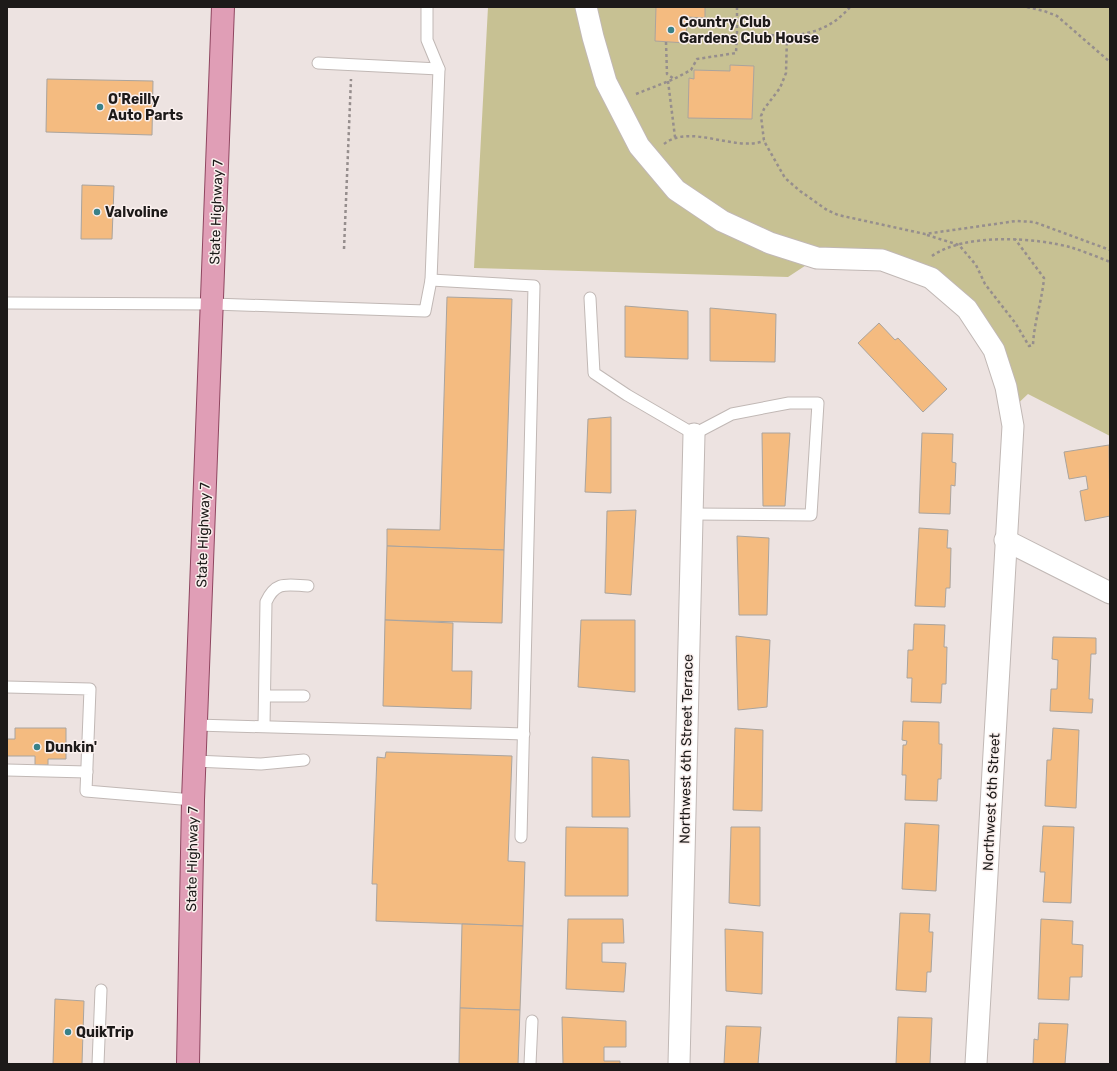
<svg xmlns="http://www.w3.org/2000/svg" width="1117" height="1071" font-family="Rubik,sans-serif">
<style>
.green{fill:#c7c193}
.building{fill:#f4bb80;stroke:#aaa49e}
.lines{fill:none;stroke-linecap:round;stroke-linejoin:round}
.lane-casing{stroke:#c1b8b5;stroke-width:13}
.street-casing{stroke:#c1b8b5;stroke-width:23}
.primary-casing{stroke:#8f4660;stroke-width:24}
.path{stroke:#968e8d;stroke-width:2.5;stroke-dasharray:3 3;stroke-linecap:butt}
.lane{stroke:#fff;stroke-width:11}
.street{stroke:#fff;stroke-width:21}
.primary{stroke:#e09eb6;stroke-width:22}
.poi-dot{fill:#398188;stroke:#faf0ee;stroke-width:1.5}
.labels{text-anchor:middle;stroke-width:3;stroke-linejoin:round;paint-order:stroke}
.poi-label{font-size:14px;font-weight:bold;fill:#1d1a19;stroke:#faf0ee;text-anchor:start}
.street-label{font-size:14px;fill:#1d1a19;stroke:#faf0ee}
</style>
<rect width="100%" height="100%" fill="#ede3e1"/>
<path class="green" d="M488,7H1110V436L1028,394L1010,411L994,351L931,278L817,258L788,277L474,268Z"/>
<g class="building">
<path d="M656,7H705V18L687,17L686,43L655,41Z"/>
<path d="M730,65L754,66L752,119L688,118L689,78L694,79V70L730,71Z"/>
<path d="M47,79L153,81L152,135L46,132Z"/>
<path d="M82,185L114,186L112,239H81Z"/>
<path d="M447,297L512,299L504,550L387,546V529L440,530Z"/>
<path d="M625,306L688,311V359L625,357Z"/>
<path d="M710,308L776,314L775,362L710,361Z"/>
<path d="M879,323L895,340L898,338L947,389L923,412L858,343Z"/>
<path d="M611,417V493L585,492L588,419Z"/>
<path d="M762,433H790L785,506H763Z"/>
<path d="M922,433L953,434L952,462L956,463L955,486L951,485L950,514L919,513Z"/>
<path d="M1109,445L1110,516L1085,521L1080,491L1088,489L1086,476L1069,479L1064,452Z"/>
<path d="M636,510L631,595L605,593L607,511Z"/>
<path d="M919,528L948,530L947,548H951L950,588H946L945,607L915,606Z"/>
<path d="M737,536L769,538L767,615H739Z"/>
<path d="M387,546L504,550L502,623L385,620Z"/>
<path d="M385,620L453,623L452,671H472L471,709L383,706Z"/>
<path d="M581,620H635V692L578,687Z"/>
<path d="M914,624L945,625L944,647H947L946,684H942L941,703L911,702L912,678H907L908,650H913Z"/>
<path d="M736,636L770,640L767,707L738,710Z"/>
<path d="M1053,637L1096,638V654H1091L1089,699H1093L1092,713L1050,711L1051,689H1057L1058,660L1052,659Z"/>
<path d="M903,721L939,722V744H942L941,779H938L937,801L905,800L906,775H902L903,745H906L907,741L902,740Z"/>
<path d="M15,728H66V759H48V765H35V756H7V739H15Z"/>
<path d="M735,728L763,730L762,811L733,810Z"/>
<path d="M1053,728L1079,730L1076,808L1045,806L1047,760H1051Z"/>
<path d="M386,752L512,756L508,861L525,862L523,926L376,921L377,884H372L377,757L385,758Z"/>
<path d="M592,757L629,760L630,817H592Z"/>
<path d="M905,823L939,825L936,891L902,889Z"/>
<path d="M1043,826L1074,827L1071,903L1043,902L1045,872H1040Z"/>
<path d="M566,827L628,828V896H565Z"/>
<path d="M731,827H760V906L729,903Z"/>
<path d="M900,913L930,914L929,932H933L931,972H927L926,992L896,990Z"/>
<path d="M568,919H623L624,943H602V962L626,963L624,992L566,989Z"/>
<path d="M1041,919L1073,921L1072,944L1083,945L1082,977H1070L1069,1000L1038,999Z"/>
<path d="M462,924L523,926L520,1010L460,1008Z"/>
<path d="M725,929L763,932L762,994L726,991Z"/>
<path d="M55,999L84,1001L82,1064H53Z"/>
<path d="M460,1008L520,1010L518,1064H459Z"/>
<path d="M562,1017L626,1021V1047H604V1061H620V1064H563Z"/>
<path d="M898,1017L932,1018L930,1064H896Z"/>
<path d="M1039,1023L1068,1024L1065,1064H1033L1034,1039L1038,1040Z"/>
<path d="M726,1026L761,1027L758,1064H724Z"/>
</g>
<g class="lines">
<g class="lane-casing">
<g id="lane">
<path d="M318,63L439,69"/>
<path d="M431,280L534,286L521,837"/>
<path d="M590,298L594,373L627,395L694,434L732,414L789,403H818L811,515L692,514"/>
<path d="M7,303L213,304L425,311L431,280L439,69L427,40V7"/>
<path d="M7,687L90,689L86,791L193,800"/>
<path d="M265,696H304"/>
<path d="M196,725L524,734"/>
<path d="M264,726L266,602C276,580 288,585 308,586"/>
<path d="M195,761L261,764L304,760"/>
<path d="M7,770L87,772"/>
<path d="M98,1064L101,990"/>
<path d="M530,1064L532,1021"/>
</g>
</g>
<g class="street-casing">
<g id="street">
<path d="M586,7L593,37L606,82L639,146L676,190L722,221L770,243L817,258L882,260L931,278L967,309L994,350L1006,387L1013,426L976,1064"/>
<path d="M1005,540L1110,593"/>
<path d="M679,1064L694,434"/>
</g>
</g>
<g class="primary-casing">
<path id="primary" d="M188,1064L193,800L223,7"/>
</g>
<g class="path">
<path d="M737,7V33L787,36"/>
<path d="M850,7C833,27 813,34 787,36L786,73L780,88L764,109L761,116L764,141L785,178L800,191L827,210L838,215L925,234L1016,221L1034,222L1110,250"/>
<path d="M1027,7L1044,11L1057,16L1110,62"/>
<path d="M666,42L667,74L674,79"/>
<path d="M668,81L675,137"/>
<path d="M636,94L674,79L691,70L697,59L736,53L737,33"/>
<path d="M664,144C690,123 734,152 764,141"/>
<path d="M927,235L959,245L976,265L985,284L1016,324L1029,346L1033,345C1034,322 1042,301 1044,278L1015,239"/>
<path d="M344,249L351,79"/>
<path d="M932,256C964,233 1036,237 1073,248C1085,252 1098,257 1110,262"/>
</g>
<use href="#lane" class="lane"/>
<use href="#street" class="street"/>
<use href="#primary" class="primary"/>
</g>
<g class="poi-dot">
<circle cx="671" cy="30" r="4"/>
<circle cx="100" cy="107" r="4"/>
<circle cx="97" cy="212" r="4"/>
<circle cx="37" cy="747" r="4"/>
<circle cx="68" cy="1032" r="4"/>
</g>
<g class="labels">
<g class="poi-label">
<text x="679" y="27">Country Club<tspan x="679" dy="16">Gardens Club House</tspan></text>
<text x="108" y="104">O'Reilly<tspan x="108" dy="16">Auto Parts</tspan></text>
<text x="105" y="217">Valvoline</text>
<text x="45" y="752">Dunkin'</text>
<text x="76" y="1037">QuikTrip</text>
</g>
<g class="street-label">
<text transform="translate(216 212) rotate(-88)" y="5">State Highway 7</text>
<text transform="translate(203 535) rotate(-88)" y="5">State Highway 7</text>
<text transform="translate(686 749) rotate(-89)" y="5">Northwest 6th Street Terrace</text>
<text transform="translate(991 802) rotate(-87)" y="5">Northwest 6th Street</text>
<text transform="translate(192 859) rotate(-89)" y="5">State Highway 7</text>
</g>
</g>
<rect width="1117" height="1071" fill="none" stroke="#1d1a19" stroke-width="16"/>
</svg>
